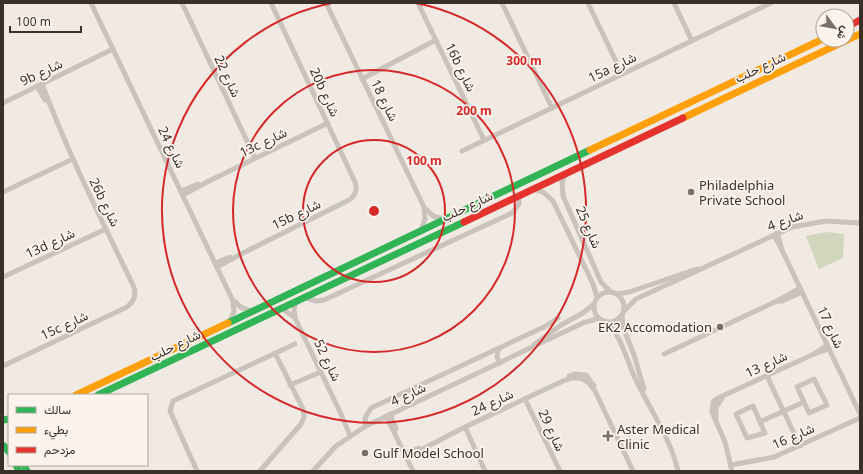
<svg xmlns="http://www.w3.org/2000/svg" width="863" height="474" font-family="'Noto Sans',Vazirmatn,sans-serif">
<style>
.grass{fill:#d1d6bc}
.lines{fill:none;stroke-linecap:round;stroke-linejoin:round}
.street{stroke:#cac3bc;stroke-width:5}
.fast{stroke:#30b455;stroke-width:7}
.slow{stroke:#ff9f0a;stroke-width:7}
.jam{stroke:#e5322d;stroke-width:7}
.ring{fill:none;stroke:#d62828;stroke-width:2}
.poi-dot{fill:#7a706a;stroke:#fcf4ec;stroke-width:1.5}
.labels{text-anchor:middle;stroke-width:3.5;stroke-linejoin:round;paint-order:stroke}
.street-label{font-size:13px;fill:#3b2f29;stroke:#fcf4ec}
.poi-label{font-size:13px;fill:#3b2f29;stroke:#fcf4ec;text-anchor:start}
.centre{fill:#d62828;stroke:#fcf4ec;stroke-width:2}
.ring-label{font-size:12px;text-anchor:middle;font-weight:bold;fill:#d62828;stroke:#fcf4ec;stroke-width:3.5;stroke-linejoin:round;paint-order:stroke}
</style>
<rect width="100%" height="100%" fill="#f0eae3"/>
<path class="grass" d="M827,232L844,234L843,258L819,269L806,236Z"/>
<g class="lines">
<g class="street">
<path d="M91,3L233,301L234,312L229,322"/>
<path d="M182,3L255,158"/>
<path d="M326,3L424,207L433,216L444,219"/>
<path d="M418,3L484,140"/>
<path d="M502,3L552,108"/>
<path d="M588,3L622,74"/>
<path d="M674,3L692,41"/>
<path d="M362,79L436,40"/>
<path d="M37,86L45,100"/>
<path d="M3,103L113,49"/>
<path d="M462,151L771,3"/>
<path d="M566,174L562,182L563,196L601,282L610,291"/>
<path d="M532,189L543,192L553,201L593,284L597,297"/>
<path d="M181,191L198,184"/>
<path d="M3,192L73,159"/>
<path d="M183,195L209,181L328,123"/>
<path d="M421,230L425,219L424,208"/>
<path d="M777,233L782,250"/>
<path d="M774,235L782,250L860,414"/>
<path d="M215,263L230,257"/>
<path d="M217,267L243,253L347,201C355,197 358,190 355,182L271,3"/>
<path d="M3,277L106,229"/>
<circle cx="609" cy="307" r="15"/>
<path d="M617,294L629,292L697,269"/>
<path d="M303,297L316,301L324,300L512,213L519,204V195"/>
<path d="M234,301L242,308L252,311"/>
<path d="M296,301L294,309L295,318L340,412L350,435"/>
<path d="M777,301H782L802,292"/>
<path d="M281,308L294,317"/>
<path d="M624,311L636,299L792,227L826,221L860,223"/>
<path d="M622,315L623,327L634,355L644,389"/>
<path d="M606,322C621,335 626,358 634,376C648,406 671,439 678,471"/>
<path d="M535,344L561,325L583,313L594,304"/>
<path d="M498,350L497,357L500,363"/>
<path d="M664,354L777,301L800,288"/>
<path d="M814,354L827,345"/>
<path d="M3,366L127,307C135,301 137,294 133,285C101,219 68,153 42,84"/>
<path d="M569,376L575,374L586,375L594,386"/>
<path d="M767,376L800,446"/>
<path d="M814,379L827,405L809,413L797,387Z"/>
<path d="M290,385L321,372"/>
<path d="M525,399L560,471"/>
<path d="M753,406L765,433L747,438L736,414Z"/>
<path d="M390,414L396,429"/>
<path d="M386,416L413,471"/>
<path d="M716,416V407L722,398"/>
<path d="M760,422L804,402"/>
<path d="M366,426L365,418L371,408L544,327L558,318"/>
<path d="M465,427L485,471"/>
<path d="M405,453L419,448"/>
<path d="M407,457L465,427L563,381L572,378H580L588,382L595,391L633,471"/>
<path d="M731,465L774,457L860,418"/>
<path d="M197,471L170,411L173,401L295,344"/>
<path d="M260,471L301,424L304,417L303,409L275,353"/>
<path d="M313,471L336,446L366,426L583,323L599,318"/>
<path d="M732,471L725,442L712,412L713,402L718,398L814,354L829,349"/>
</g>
<g class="fast">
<path d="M228,323L590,150"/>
<path d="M98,395L464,222"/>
<path d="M3,420L9,419"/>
<path d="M4,446L9,452"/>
<path d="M16,465L19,471"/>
<path d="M24,465L27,471"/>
</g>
<g class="slow">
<path d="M847,40L860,34"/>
<path d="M683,118L847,40"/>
<path d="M590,150L823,39"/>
<path d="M76,395L228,323"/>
</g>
<g class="jam">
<path d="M847,27L860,20"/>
<path d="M464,222L683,118"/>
</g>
</g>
<g class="ring">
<circle cx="374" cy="211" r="71"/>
<circle cx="374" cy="211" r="141"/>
<path d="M416 3A212 212 0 1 1 332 3"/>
</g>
<g class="poi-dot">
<circle cx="691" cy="192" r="4"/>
<circle cx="720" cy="327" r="4"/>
<path d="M606 430h4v4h4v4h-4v4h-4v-4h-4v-4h4z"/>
<circle cx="365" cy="453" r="4"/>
</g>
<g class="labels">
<g class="street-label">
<text transform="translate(461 67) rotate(64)" y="5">16b شارع</text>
<text transform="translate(612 67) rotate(-26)" y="5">15a شارع</text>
<text transform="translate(760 67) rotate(-25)" y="5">شارع حلب</text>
<text transform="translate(41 72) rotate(-25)" y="5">9b شارع</text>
<text transform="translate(228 76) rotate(65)" y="5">شارع 22</text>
<text transform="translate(325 92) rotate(65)" y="5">20b شارع</text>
<text transform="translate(385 100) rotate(64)" y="5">شارع 18</text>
<text transform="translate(263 142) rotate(-26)" y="5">13c شارع</text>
<text transform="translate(172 147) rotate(64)" y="5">شارع 24</text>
<text transform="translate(105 202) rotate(64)" y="5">26b شارع</text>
<text transform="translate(467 206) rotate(-25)" y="5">شارع حلب</text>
<text transform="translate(296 214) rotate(-26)" y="5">15b شارع</text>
<text transform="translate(785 220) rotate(-20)" y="5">شارع 4</text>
<text transform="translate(589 227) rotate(66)" y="5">شارع 25</text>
<text transform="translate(50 243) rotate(-25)" y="5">13d شارع</text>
<text transform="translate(64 325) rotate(-25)" y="5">15c شارع</text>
<text transform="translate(831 327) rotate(65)" y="5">شارع 17</text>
<text transform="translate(175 345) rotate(-26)" y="5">شارع حلب</text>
<text transform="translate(328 360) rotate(64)" y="5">شارع 52</text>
<text transform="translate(766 364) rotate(-25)" y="5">شارع 13</text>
<text transform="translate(408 394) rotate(-25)" y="5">شارع 4</text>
<text transform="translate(492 402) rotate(-25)" y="5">شارع 24</text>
<text transform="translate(552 430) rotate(65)" y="5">شارع 29</text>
<text transform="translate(793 436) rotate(-24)" y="5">شارع 16</text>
</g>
<g class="poi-label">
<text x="699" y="190">Philadelphia<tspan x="699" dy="15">Private School</tspan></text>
<text x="712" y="332" text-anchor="end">EK2 Accomodation</text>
<text x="617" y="434">Aster Medical<tspan x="617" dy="15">Clinic</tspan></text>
<text x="373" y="458">Gulf Model School</text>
</g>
</g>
<circle cx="374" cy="211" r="6" class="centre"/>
<g class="ring-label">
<text x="524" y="65">300 m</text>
<text x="474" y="115">200 m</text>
<text x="424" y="165">100 m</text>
</g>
<rect width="863" height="474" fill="none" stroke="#3b2f29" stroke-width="8"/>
<rect x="8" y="394" width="140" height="72" fill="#fcf4ec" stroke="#afa59e"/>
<rect x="16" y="407" width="20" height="6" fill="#30b455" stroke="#afa59e"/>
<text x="44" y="414" font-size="12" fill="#3b2f29">سالك</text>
<rect x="16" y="427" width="20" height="6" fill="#ff9f0a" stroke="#afa59e"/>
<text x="44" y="434" font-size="12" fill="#3b2f29">بطيء</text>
<rect x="16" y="447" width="20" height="6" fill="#e5322d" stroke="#afa59e"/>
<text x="44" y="454" font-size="12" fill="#3b2f29">مزدحم</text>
<g transform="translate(835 28) rotate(122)"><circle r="19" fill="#fcf4ec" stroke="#afa59e"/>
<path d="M0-3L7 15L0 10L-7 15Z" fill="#7a706a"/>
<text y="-6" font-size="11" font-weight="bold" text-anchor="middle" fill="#3b2f29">ش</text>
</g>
<path d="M10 26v6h71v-6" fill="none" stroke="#3b2f29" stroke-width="2"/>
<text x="16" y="26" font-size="12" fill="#3b2f29" stroke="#fcf4ec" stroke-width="3" paint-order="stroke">100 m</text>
</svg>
